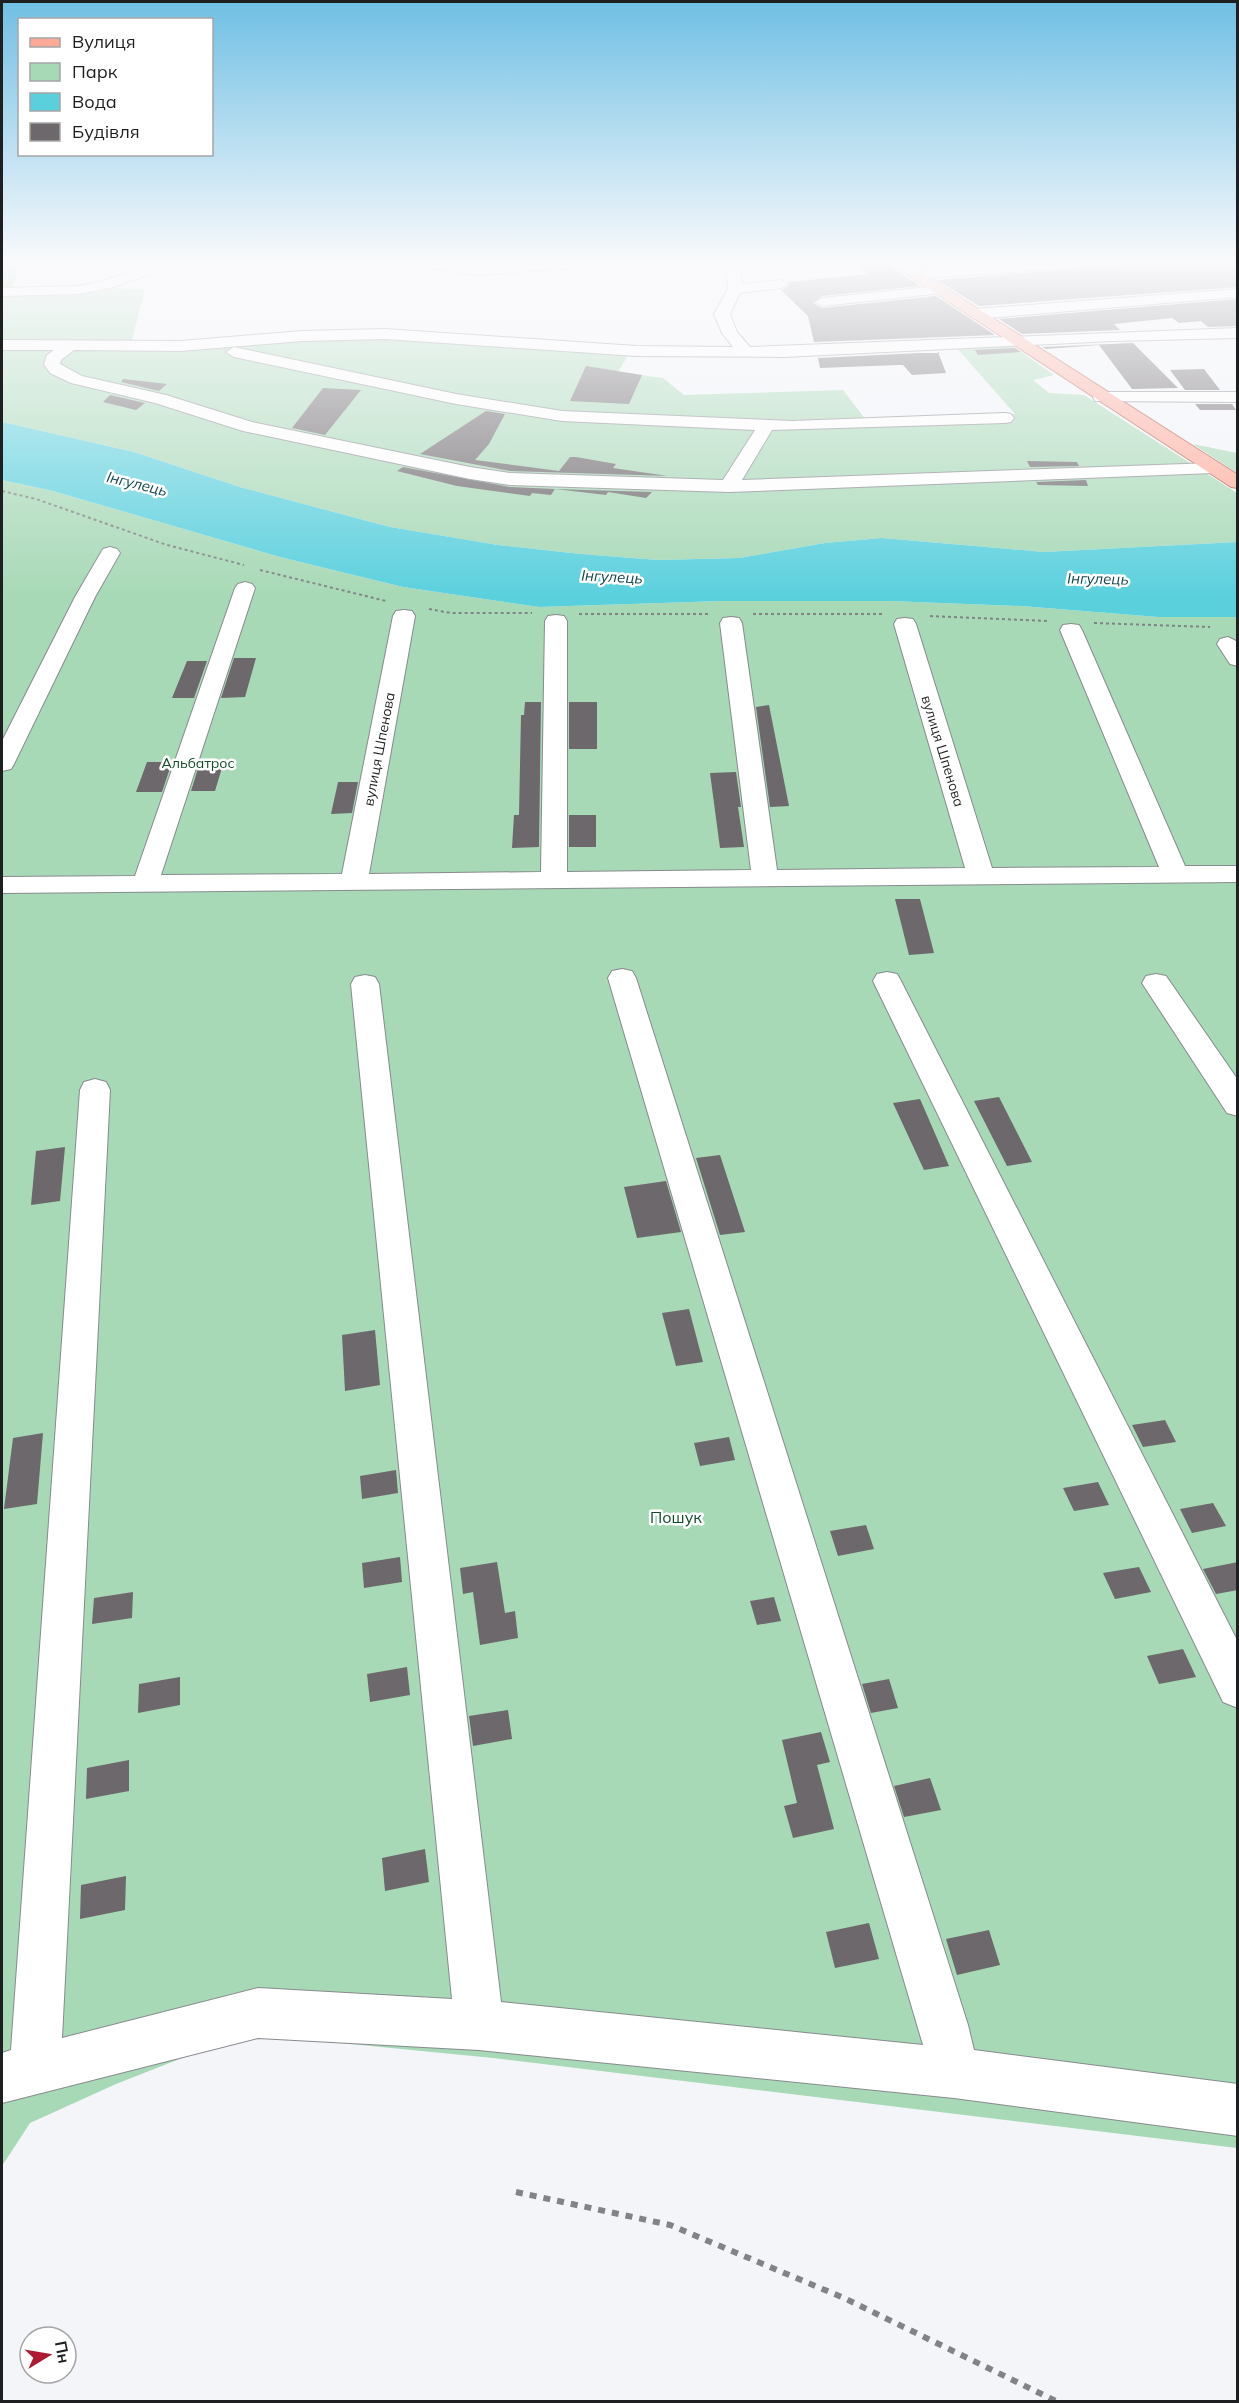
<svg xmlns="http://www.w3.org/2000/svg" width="1239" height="2403" font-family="Mulish,sans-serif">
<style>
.green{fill:#a7d9b6}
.forest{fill:#79c592}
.water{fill:#5ad0dd}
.building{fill:#6c686b}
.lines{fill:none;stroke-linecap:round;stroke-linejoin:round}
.minor-casing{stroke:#888a8e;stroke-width:2}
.major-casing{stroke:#af5542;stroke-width:2}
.path-far1{stroke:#818385;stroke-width:2;stroke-dasharray:3 3;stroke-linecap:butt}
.path{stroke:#818385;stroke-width:6;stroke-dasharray:7 7;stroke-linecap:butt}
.minor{fill:#fff;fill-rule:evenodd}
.major{fill:#feaa99;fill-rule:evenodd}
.labels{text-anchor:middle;stroke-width:5;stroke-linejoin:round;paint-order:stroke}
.far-street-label{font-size:14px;fill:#1e1f20;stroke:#fff}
.far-park-label{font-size:14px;fill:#124c2b;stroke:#fff}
.far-water-label{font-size:15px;font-style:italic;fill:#12484d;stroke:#fff}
.park-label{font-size:16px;fill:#124c2b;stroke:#fff}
</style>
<rect width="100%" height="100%" fill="#f3f5f9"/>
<g class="green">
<path d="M70,288L145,289L130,348L381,336L630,352L618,372L663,378L684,395L843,390L866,420L1015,414L955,346L1010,344L1054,375L1033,380L1049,393L1084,395L1237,493V542L1044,552L882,538L825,543L739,558L658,560L581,554L498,545L390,527L240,487L134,452L2,422V290Z"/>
<path d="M1193,444L1237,453V473Z"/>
<path d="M2,480L53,491L280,557L403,587L539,607L722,601H889L1021,606L1158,617H1237V2148L493,2058L269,2036L223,2042L116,2084L30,2123L2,2166Z"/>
</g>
<path class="forest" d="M2,262H21L11,290H2Z"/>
<path class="water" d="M2,422L134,452L240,487L390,527L498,545L581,554L658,560L739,558L825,543L882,538L1044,552L1237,542V617H1158L1021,606L889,601H722L539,607L403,587L280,557L53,491L2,480Z"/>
<g class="building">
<path d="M909,262H1007L919,268Z"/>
<path d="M1160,262H1238V287L979,306L937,280Z"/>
<path d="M887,264L920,286L822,296L813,303L822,308L936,296L995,335L814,342L808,316L781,290L789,286L788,282L868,274L859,266Z"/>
<path d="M1238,299V326L1208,327L1201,321L1179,323L1172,318L1114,324L1120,330L1022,334L999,319Z"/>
<path d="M1133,343L1178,388L1132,389L1099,345L1046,349L1042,347Z"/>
<path d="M1015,348L1021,352L978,355L975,350Z"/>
<path d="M938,352L946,373L912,375L903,365H898L820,368L818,358L940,352Z"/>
<path d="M586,366L642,375L629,404L570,401Z"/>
<path d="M1204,369L1220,390H1185L1170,370Z"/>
<path d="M123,379L167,384L159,391L121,382Z"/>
<path d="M323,388L361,390L325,435L292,428Z"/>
<path d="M110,395L145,403L136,410L103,402Z"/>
<path d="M1195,404H1232L1236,410H1200Z"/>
<path d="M486,411L505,414L489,444L475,460L559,471L570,457H576L616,464L613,468L668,476L510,471L420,454Z"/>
<path d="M1027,461L1077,462L1079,466L1030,467Z"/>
<path d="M403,467L510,487L555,489L551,495L532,493L530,496L457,486L397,471Z"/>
<path d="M1086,480L1088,486L1038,485L1036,482Z"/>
<path d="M555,489L652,492L646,498L608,492L606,495Z"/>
<path d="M234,658H256L245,697L221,698Z"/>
<path d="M187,661H207L194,698H172Z"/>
<path d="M525,702H541L539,847L512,848L514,815H519L521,715H524Z"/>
<rect x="569" y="702" width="28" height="47"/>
<path d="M769,705L789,806L770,807L756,707Z"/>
<path d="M224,761L215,791H191L200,762Z"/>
<path d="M147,762H172L162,792H136Z"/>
<path d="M736,772L741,807H738L744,847L720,848L710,773Z"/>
<path d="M338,782H358L352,813L331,814Z"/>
<rect x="569" y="815" width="27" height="32"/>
<path d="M895,899H920L934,953L909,955Z"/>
<path d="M999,1097L1032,1162L1007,1166L974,1101Z"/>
<path d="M920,1099L927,1115L949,1166L924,1170L893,1103Z"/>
<path d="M65,1147L60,1201L31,1205L36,1151Z"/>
<path d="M720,1155L745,1232L720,1235L696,1158Z"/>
<path d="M666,1181L681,1232L637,1238L624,1187Z"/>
<path d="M689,1309L703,1362L676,1366L662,1313Z"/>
<path d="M375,1330L380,1385L345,1391L342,1335Z"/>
<path d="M1165,1420L1176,1442L1143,1447L1132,1425Z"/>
<path d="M43,1433L37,1504L4,1509L13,1438Z"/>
<path d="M729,1437L735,1460L700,1466L694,1443Z"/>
<path d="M396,1470L398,1493L362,1499L360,1476Z"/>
<path d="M1098,1482L1109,1505L1074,1511L1063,1488Z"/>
<path d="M1213,1503L1226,1526L1192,1533L1180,1509Z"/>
<path d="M866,1525L874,1549L838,1556L830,1531Z"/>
<path d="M400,1557L402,1582L364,1588L362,1563Z"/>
<path d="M497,1562L505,1613L515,1611L518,1638L480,1645L473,1592L463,1594L460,1568Z"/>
<path d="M1238,1562V1590L1216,1594L1203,1569Z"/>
<path d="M1139,1567L1151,1592L1115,1599L1103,1573Z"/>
<path d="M133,1592L132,1618L92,1624L94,1598Z"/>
<path d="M774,1597L781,1621L757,1625L750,1601Z"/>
<path d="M1183,1649L1196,1677L1159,1684L1147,1656Z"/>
<path d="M407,1667L410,1695L370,1702L367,1674Z"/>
<path d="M180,1677V1705L138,1713L139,1684Z"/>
<path d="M889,1679L898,1708L871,1713L862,1684Z"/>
<path d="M508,1710L512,1739L473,1746L469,1716Z"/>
<path d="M821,1732L830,1762L817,1765L834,1829L793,1838L784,1806L797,1803L782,1740Z"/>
<path d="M129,1760V1791L86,1799L87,1768Z"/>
<path d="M930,1778L941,1810L904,1817L894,1786Z"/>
<path d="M425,1849L429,1882L385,1891L382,1858Z"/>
<path d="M126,1876L125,1910L80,1919L81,1885Z"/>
<path d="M869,1923L879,1959L835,1968L826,1932Z"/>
<path d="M989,1930L1000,1965L957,1975L946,1939Z"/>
</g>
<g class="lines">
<g class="minor-casing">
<g id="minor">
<path d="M411,262H445L476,267L548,262H618L611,266L476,275L418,266Z"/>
<path d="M730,262H744L741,273L742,284L781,280L788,284L781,288L740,293L730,314L737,332L750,347L1238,328V338L1113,341L784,357L636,356L385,339L302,341L181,351L74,350L61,360L60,364L82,376L166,395L252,422L470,467L510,473L723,480L755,430L562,421L456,404L234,357L226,352L234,347L456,394L562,411L792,421L1005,413L1011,414L1014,418L1011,422L1005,423L772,430L742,480L1213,463L1219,464L1222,468L1219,472L1213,473L729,492L510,485L470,479L243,431L155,403L71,383L50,373L44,364L47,355L54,350H2V340L181,341L302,331L385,329L636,346L733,347L722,333L714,314L728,289L727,273Z"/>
<path d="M1036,262H1100L1093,266L915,279L908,275L915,271Z"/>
<path d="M148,266L153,267L155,270L153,273L110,288L79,294L2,296V288L79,286L102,281Z"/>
<path d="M938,286L943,287L945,290L943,293L822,306L815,302L822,298Z"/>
<path d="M1238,289V297L975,319L967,314L975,309Z"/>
<path d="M1101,392H1238V402L1095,401L1093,397L1095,393Z"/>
<path d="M110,547L117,549L120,553L95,597L14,764L11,769L2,771V741L75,597L103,549Z"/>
<path d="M245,582L252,584L255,588L161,875L342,874L393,616L396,611L404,610L412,611L415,616L369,874L541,872L545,621L548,616L556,615L564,616L567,621V872L751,870L720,623L723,618L731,617L739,618L742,623L777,870L965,868L894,624L897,619L905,618L913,619L916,624L992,868L1159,867L1060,630L1063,625L1071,624L1079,625L1082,630L1185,866H1238V882L2,893V877L135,876L235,588L238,584Z"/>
<path d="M1228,637L1238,642V666L1230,664L1217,644L1220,639Z"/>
<path d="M622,969L632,971L636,978L968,2025L974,2050L1238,2084V2136L954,2098L479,2050L258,2038L2,2103V2053L11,2050L80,1090L84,1082L95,1079L106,1082L110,1090L62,2038L258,1988L452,1999L351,984L355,977L365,975L375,977L379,984L501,2002L923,2045L608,978L612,971Z"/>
<path d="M887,972L897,974L901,981L1238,1642V1708L1223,1702L873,981L877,974Z"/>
<path d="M1156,974L1166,976L1238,1080V1116L1227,1113L1142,983L1146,976Z"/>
</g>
</g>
<g class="major-casing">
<path id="major" d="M888,262H905L1238,475V488L1231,487Z"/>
</g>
<g class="path-far1">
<path d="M2,491L36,499L167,545L244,565"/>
<path d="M260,570L386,601"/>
<path d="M429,609L451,613H532"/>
<path d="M579,614H709"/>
<path d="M753,614H883"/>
<path d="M930,616L1048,621"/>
<path d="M1094,623L1210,627"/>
</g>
<path class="path" d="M516,2192L670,2225L844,2298L1058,2402"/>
<use href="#minor" class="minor"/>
<use href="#major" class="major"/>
</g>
<linearGradient id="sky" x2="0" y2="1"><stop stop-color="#6fbfe4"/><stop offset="0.44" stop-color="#fafafc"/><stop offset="1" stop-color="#fafafc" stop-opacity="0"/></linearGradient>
<rect width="1239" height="598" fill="url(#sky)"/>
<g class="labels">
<g class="far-street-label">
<text transform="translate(379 749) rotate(-79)" y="5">вулиця Шпенова</text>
<text transform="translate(943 751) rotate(73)" y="5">вулиця Шпенова</text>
</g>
<g class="far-park-label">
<text x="198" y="768">Альбатрос</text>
</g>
<g class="far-water-label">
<text transform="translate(137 484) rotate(14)" y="5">Інгулець</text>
<text transform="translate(612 577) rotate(3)" y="5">Інгулець</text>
<text transform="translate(1098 579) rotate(1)" y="5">Інгулець</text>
</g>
<g class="park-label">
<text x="676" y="1523">Пошук</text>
</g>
</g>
<rect width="1239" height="2403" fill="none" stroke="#1e1f20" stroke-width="6"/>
<rect x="18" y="18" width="195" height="138" fill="#ffffff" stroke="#a5a5a6" stroke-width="1.5"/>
<rect x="30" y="38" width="30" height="9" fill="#feaa99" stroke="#a5a5a6" stroke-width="1.5"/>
<text x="72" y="48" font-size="18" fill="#1e1f20">Вулиця</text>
<rect x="30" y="63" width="30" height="18" fill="#a7d9b6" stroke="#a5a5a6" stroke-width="1.5"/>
<text x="72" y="78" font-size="18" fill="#1e1f20">Парк</text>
<rect x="30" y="93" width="30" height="18" fill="#5ad0dd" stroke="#a5a5a6" stroke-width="1.5"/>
<text x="72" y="108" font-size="18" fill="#1e1f20">Вода</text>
<rect x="30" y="123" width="30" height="18" fill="#6c686b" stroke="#a5a5a6" stroke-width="1.5"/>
<text x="72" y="138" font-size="18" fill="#1e1f20">Будівля</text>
<g transform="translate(48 2355) rotate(79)"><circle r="28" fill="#ffffff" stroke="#a5a5a6" stroke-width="1.5"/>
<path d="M0-4.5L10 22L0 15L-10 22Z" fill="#ae1a32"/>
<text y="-9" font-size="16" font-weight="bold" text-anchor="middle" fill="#1e1f20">Пн</text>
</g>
</svg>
